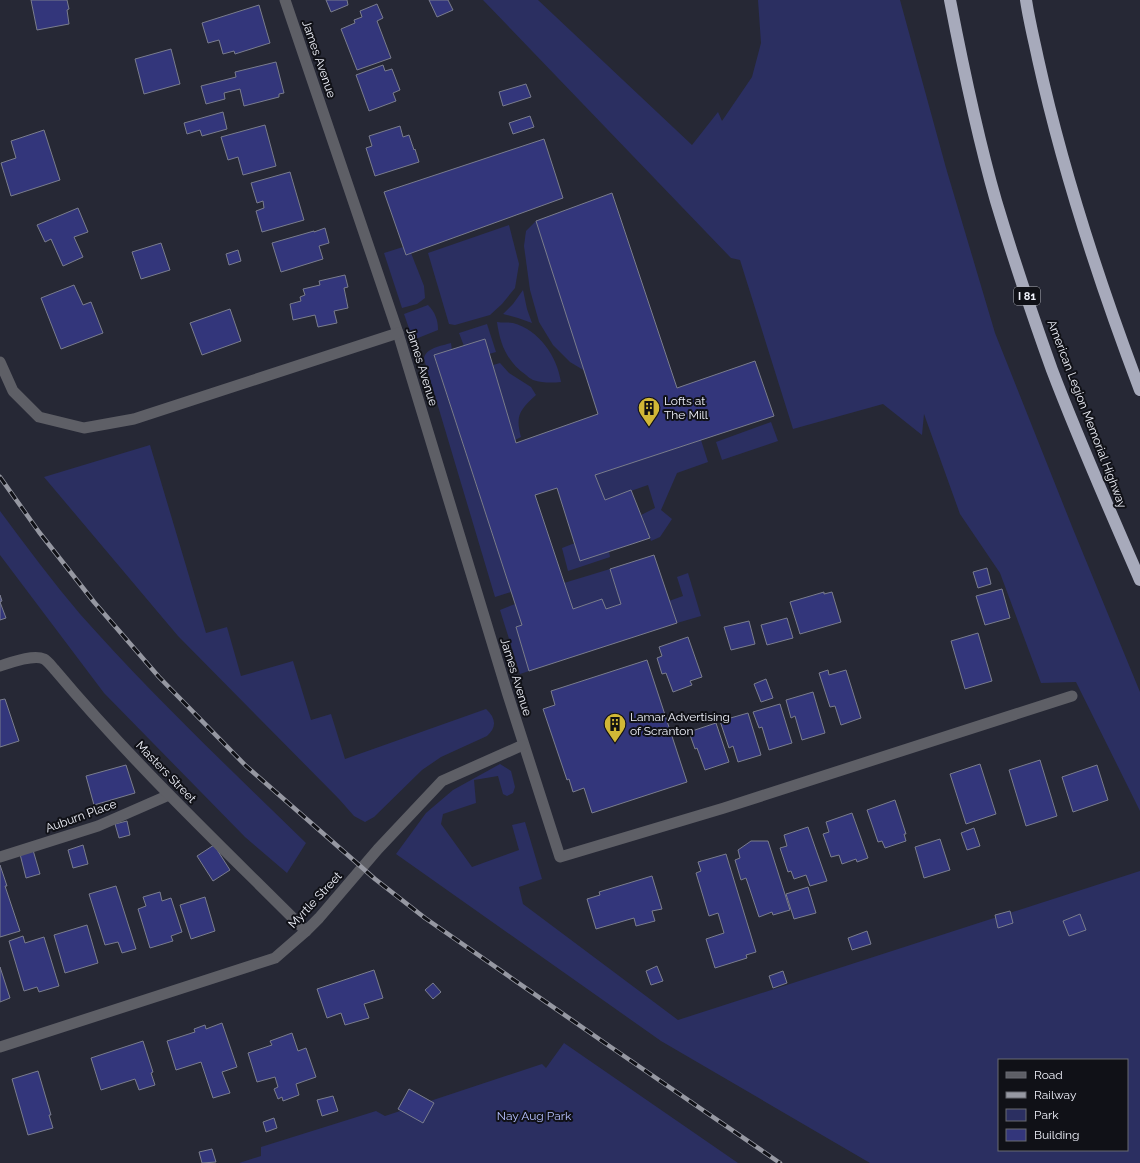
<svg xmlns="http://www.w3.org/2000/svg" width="1140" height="1163" font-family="Raleway,sans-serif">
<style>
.green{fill:#2b2f61;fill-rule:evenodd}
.building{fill:#33367b;stroke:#7a7d8d}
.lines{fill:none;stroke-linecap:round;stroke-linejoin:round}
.service{stroke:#5e5f66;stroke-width:11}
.minor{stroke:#5e5f66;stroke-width:11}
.motorway{stroke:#a7aabb;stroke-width:12}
.rail-casing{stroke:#9698a2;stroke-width:4.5}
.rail{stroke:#101117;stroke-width:3;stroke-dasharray:9;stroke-linecap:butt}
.labels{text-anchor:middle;stroke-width:4;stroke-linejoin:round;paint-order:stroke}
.shield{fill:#101117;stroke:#acaeb6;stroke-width:1}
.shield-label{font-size:11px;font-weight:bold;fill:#eff1fa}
.street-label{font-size:12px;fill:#eff1fa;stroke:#101117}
.poi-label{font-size:12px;fill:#eff1fa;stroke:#101117;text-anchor:start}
.park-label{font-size:12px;fill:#b6c0fe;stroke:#101117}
</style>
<rect width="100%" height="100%" fill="#262835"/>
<g class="green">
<path d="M483,0H538L692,145L718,112L722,121L752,77L761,43L758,0H900L946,168L995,333L1073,529L1140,692V811L1076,682L1041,683L1000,573L960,514L924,414L922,435L883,404L793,429L740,260L731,258Z"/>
<path d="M536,221L585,371L570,362L553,345L539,322L530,290L524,246L526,231Z"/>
<path d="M509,225L519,264L515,288L502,304L490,315L455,325L449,324L428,253Z"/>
<path d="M403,247L406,255L411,253L424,286L425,298L417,304L402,308L384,253Z"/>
<path d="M523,290L527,309L532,323L518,318L503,314L513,304Z"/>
<path d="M428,305C435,312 438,320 438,330L413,340L404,314Z"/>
<path d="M497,322C502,323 508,322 513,323C539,330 557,356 561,382C552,383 542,383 533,380C531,379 528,377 526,375C507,362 500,344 497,322Z"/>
<path d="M487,324L496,352L489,354L464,346L459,333Z"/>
<path d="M451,343L452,350L434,356L511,592L495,597L424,359C425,348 441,346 451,343Z"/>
<path d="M500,363L509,373L531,387L536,395C520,410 515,415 521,437L515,440L493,365Z"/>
<path d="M771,422L778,441L722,460L716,442Z"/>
<path d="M701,440L708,462L677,473L661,510L672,519L660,537L651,541L641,515L655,508L648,485L605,500L595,475Z"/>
<path d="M150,445L206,633L227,627L241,676L293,661L311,720L331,714L345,759L486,709C496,718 497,727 487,736L441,757L422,770L374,817L365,822L354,816L339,799L178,636L44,477Z"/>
<path d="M0,511C26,546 52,581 80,614C151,694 229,768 306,843L287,873L245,837L104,693L0,555Z"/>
<path d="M575,543L609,551L610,557L568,571L562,548Z"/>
<path d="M610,569L621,604L606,609L602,599L573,609L564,583Z"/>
<path d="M688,573L701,616L677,623L669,601L683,596L677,577Z"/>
<path d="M515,604L522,625L516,628L529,671L520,674L500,610Z"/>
<path d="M500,764L511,771L515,787L513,793L507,796L503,794L498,776L474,780L476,803L443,814L441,824L472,867L519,850L512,825L525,822L542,879L519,887L523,904L678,1020L1140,871V1163H870L661,1041L396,854L426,813L453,790ZM999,1060H1127V1150H999Z"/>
<path d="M564,1043L738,1163H239L261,1156V1147L376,1111L385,1116L542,1064L546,1068Z"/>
</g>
<g class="building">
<path d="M31,0H67L69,9L67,10L69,24L37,30Z"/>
<path d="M326,0H347L348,5L331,12Z"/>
<path d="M429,0H448L453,10L437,17Z"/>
<path d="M377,4L383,18L377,21L391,58L357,70L341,29L355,23L354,20L362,17L360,11Z"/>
<path d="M259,5L270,43L235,54L234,51L223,54L219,40L208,43L202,23Z"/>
<path d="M171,49L180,84L144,94L135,59Z"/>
<path d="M276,62L284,93L279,94V97L244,106L240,89L224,93L225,99L206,104L201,86L236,77L235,72Z"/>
<path d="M383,65L385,71L392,69L400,90L393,93L396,101L369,111L356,75Z"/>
<path d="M526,84L531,97L503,106L499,92Z"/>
<path d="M223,112L227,129L202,136L200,130L187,134L184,123Z"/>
<path d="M530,116L534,127L513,134L509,123Z"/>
<path d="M265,125L276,166L243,175L238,157L228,160L221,137Z"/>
<path d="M400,126L403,137L409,135L414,150L415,149L419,162L375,176L366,148L372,146L369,136Z"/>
<path d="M44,130L60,180L11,196L1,163L16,158L11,141Z"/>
<path d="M544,139L563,198L406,255L384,192Z"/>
<path d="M290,172L304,220L262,232L256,211L264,208L263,201L257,203L251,183Z"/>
<path d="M612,193L677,388L755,361L774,416L595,475L605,500L631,490L650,538L632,544L580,561L557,488L535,495L573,609L602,599L606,609L621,604L610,569L654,555L677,623L529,671L516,627L522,625L434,355L485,339L516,443L598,414L536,221Z"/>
<path d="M78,208L88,232L74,237L83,257L63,266L51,239L45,242L37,225Z"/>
<path d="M325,228L329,243L319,246L323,259L281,272L272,243L314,231V232Z"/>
<path d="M161,243L170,270L141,279L132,252Z"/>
<path d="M238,250L241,261L229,265L226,254Z"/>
<path d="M345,275L348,287L344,288L348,308L334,311L337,323L318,327L315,315L293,320L290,304L301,301L300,297L305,295L303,289L320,285L319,281Z"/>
<path d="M74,285L83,305L91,302L103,333L61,349L41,298Z"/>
<path d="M230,309L241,341L202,355L190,323Z"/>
<path d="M987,568L991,584L978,588L973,572Z"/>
<path d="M1002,589L1010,618L985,625L976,596Z"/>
<path d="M824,592V594L832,592L841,622L800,634L790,602Z"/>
<path d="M0,595L2,601L0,602L6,618L0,620Z"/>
<path d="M787,618L793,638L767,645L761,625Z"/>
<path d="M749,621L755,644L731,650L724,627Z"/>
<path d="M978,633L992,681L965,689L951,641Z"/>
<path d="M688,637L702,677L690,681L692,685L673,692L666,673L662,674L657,658L662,656L659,647Z"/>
<path d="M647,660L687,782L592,813L584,788L573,792L569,779L567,780L543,709L555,705L551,691Z"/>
<path d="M828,670L829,675L846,670L861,718L841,725L835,706L830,707L819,673Z"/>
<path d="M766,679L773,698L761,702L754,684Z"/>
<path d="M813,692L825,733L802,740L795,716L791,718L786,700Z"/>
<path d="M5,699L19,741L0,747V700Z"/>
<path d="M780,704L792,743L769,750L762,727L759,728L753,712Z"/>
<path d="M748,713L761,755L738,762L733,746L729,748L720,721Z"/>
<path d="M716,723L729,762L705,770L697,748L695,749L689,732Z"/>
<path d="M1040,760L1057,816L1026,826L1009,770Z"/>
<path d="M980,764L996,814L966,824L950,774Z"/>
<path d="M126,765L135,793L94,805L86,776Z"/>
<path d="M1097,765L1108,800L1073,812L1062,777Z"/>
<path d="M895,800L906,834H904L906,841L885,848L882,841L878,842L867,810Z"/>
<path d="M852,813L868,858L857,862L856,859L842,864L839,855L831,857L823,834L829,832L826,822Z"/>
<path d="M127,821L130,835L119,838L115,824Z"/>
<path d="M808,827L827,881L810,886L806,875L794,879L791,871L788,872L780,848L787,846L784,835Z"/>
<path d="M974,828L980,846L967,850L961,833Z"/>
<path d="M940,839L950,870L924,878L915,847Z"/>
<path d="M751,841H768L790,910L773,915L772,912L759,917L746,878L741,880L735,860L740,858L738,850Z"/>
<path d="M83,845L88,864L73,868L68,850Z"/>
<path d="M214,845L230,870L213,881L197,856Z"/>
<path d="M33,850L40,874L26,878L20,854Z"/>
<path d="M726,854L756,952L746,955L747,958L715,968L706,939L724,933L718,913L709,916L696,873L701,871L698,862Z"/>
<path d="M0,865L7,886H5L20,931L0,937Z"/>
<path d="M652,876L662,909L652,911L655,921L636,926L634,918L596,929L587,899L600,895L599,892Z"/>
<path d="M116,886L136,949L122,953L118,942L105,945L89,894Z"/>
<path d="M808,887L816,913L794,919L786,894Z"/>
<path d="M160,892L162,901L171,898L182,932L171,936L173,941L150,948L138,909L146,906L143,897Z"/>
<path d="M205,897L215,931L191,939L180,905Z"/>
<path d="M1010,911L1013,923L998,928L995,915Z"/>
<path d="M1080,914L1086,930L1069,936L1063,921Z"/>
<path d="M87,925L98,963L65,973L54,935Z"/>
<path d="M867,931L871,944L852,950L848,938Z"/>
<path d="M23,936L25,943L44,937L59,986L39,992L37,987L24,991L9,941Z"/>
<path d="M657,966L663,981L651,985L646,971Z"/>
<path d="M0,967L10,998L0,1002Z"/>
<path d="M374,970L383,998L364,1004L369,1018L345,1025L341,1013L327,1018L317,989Z"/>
<path d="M783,971L787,983L773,988L769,976Z"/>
<path d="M433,983L441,992L433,999L425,990Z"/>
<path d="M222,1023L237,1067L222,1072L230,1093L213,1098L201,1062L176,1070L167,1041L195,1032L194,1029L205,1025L206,1029Z"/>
<path d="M292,1033L298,1051L306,1048L316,1077L296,1084L299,1095L283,1101L282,1097L278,1099L274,1089L278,1087L275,1077L257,1082L248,1053L272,1045L270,1041Z"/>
<path d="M143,1041L153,1072L151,1073L155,1085L139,1090L135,1079L101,1090L91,1058Z"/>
<path d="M38,1071L51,1115H49L53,1128L28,1135L12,1079Z"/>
<path d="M409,1089L434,1103L423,1123L398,1109Z"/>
<path d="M333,1096L338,1111L322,1116L317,1100Z"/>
<path d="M274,1118L277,1128L266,1132L263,1122Z"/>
<path d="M212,1149L216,1162L202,1163L199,1152Z"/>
</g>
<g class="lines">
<path class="service" d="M0,857L98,826L169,795"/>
<g class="minor">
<path d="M285,0L398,333L508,695L560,857L724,808L1072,696"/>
<path d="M0,362L13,391L39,417L84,428L134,419L398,333"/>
<path d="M0,666C10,663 33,654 44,659C48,661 52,667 55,670C133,763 221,846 306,931"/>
<path d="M0,1047L275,958L306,931L319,918L378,849L442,781L523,745"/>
</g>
<g class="motorway">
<path d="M950,0C963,67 977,135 996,201C1013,258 1032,314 1052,370C1079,441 1110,511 1140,580"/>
<path d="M1026,0C1029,20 1034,40 1038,59C1063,172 1099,282 1140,390"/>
</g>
<g class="rail-casing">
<path id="rail" d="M0,477L39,532L94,602L159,677L246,766L342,850L375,879L425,918L602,1041L780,1163"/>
</g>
<use href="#rail" class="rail"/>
</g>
<defs>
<g id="building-pin" transform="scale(1.15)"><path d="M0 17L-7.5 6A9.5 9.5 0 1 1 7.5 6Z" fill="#d1b736" stroke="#101117"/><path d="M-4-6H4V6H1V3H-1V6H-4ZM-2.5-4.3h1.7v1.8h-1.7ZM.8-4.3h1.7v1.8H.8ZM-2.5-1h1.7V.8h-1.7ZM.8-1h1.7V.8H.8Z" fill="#111"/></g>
</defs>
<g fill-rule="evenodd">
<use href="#building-pin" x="649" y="408"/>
<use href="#building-pin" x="615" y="724"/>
</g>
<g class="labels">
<rect class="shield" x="1014" y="287" width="26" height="18" rx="3"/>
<g class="shield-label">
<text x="1027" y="300">I 81</text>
</g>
<g class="street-label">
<text transform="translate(319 59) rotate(71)" y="4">James Avenue</text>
<text transform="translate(422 367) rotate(73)" y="4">James Avenue</text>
<text transform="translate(1087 414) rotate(69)" y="4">American Legion Memorial Highway</text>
<text transform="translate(516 677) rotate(73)" y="4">James Avenue</text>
<text transform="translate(166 772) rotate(46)" y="4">Masters Street</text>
<text transform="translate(81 816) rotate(-20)" y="4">Auburn Place</text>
<text transform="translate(315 900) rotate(-47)" y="4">Myrtle Street</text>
</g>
<g class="poi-label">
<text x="664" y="405">Lofts at<tspan x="664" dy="14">The Mill</tspan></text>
<text x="630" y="721">Lamar Advertising<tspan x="630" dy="14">of Scranton</tspan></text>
</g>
<g class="park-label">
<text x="534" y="1120">Nay Aug Park</text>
</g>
</g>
<rect x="998" y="1059" width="130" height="92" fill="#101117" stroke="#696b72"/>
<rect x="1006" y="1072" width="20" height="6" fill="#5e5f66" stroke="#696b72"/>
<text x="1034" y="1079" font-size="12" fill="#eff1fa">Road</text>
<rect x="1006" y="1092" width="20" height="6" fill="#9698a2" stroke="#696b72"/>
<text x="1034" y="1099" font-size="12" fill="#eff1fa">Railway</text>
<rect x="1006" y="1109" width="20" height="12" fill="#2b2f61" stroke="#696b72"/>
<text x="1034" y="1119" font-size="12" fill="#eff1fa">Park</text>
<rect x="1006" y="1129" width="20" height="12" fill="#33367b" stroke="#696b72"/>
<text x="1034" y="1139" font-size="12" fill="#eff1fa">Building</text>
</svg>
